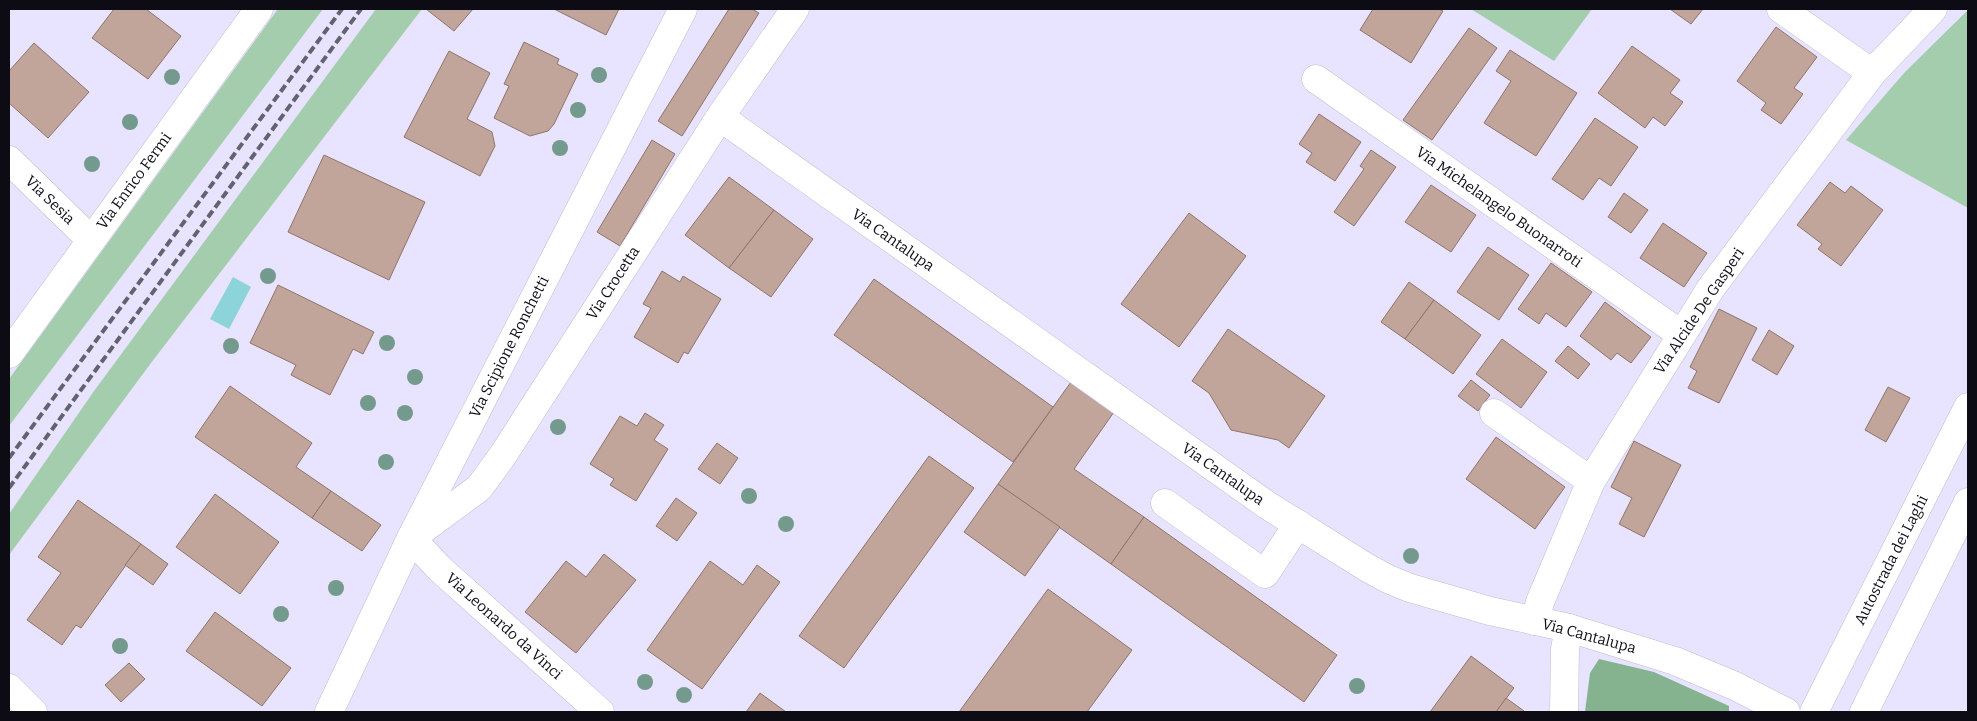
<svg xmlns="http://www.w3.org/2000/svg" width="1977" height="721" font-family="Bitter,serif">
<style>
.green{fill:#a4cdad}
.forest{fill:#85b38f}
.water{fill:#8dd4da}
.building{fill:#c1a59b;stroke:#8f746b}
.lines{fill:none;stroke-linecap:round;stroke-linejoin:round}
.minor-casing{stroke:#c0bcd5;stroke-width:29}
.major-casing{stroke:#c0bcd5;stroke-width:29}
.highway-casing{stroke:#c0bcd5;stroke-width:29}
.minor{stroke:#fff;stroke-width:28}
.major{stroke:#fff;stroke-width:28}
.highway{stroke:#fff;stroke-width:28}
.rail{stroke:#646171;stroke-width:4;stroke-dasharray:8 4;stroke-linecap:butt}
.tree{fill:#749a8d}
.labels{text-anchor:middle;stroke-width:4;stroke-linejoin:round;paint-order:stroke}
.street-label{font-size:15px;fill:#0d0b14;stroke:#fff}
</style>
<rect width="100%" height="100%" fill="#e8e3fe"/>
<g class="green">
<path d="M278,9H323L9,426V379Z"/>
<path d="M376,9H422L151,363L9,555V514L94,391Z"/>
<path d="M1471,9H1592L1554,61Z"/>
<path d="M1968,10V208L1846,140L1905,72Z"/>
</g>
<path class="forest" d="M1599,659L1654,672L1729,706V712H1585L1590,673Z"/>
<path class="water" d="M233,277L251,287L229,329L210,319Z"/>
<g class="building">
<path d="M114,9H146L181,36L148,79L92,38Z"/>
<path d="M426,9H473L454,31Z"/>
<path d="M554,9H619L606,35Z"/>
<path d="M729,9H752L759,13L682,136L658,121Z"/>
<path d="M1373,9H1439L1443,11L1411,63L1360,30Z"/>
<path d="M1670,9H1703L1691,24Z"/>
<path d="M1776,27L1817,57L1794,88L1803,94L1781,124L1761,110L1766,103L1737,81Z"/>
<path d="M1469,28L1497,48L1432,140L1403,120Z"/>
<path d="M524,42L559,59L557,64L578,74L554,124L548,131L530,136L494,118L509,86L504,84Z"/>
<path d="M34,43L89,92L48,138L9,103V71Z"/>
<path d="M1632,46L1680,80L1670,93L1683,102L1665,126L1653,117L1645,128L1598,93Z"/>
<path d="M1510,50L1577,93L1536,156L1484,123L1511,81L1496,71Z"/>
<path d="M449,51L490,73L467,119L492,132L495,146L480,176L404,137Z"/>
<path d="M1319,114L1361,142L1335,181L1306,162L1312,153L1299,144Z"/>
<path d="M1595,118L1638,147L1611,186L1599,178L1583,200L1552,179Z"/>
<path d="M652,140L675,154L620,246L597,232Z"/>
<path d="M1371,150L1396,167L1354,226L1334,212L1364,169L1360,166Z"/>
<path d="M324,155L425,202L389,280L288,232Z"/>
<path d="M729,177L774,210L729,268L685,235Z"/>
<path d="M1830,182L1845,193L1851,186L1883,210L1841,266L1818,249L1822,244L1797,225Z"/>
<path d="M1431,185L1476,215L1451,252L1405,222Z"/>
<path d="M1624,193L1648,210L1631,233L1608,217Z"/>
<path d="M774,210L813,239L771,297L729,268Z"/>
<path d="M1189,213L1246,256L1179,347L1121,304Z"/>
<path d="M1663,223L1707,253L1684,287L1640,258Z"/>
<path d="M1488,247L1529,275L1499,320L1457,292Z"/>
<path d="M1551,263L1592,292L1566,327L1546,313L1539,324L1518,309Z"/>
<path d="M662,271L680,282L683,276L721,299L688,354L684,352L678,363L634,337L651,308L643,304Z"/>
<path d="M874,279L1053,407L1013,462L834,335Z"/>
<path d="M1409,282L1434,300L1405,339L1381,322Z"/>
<path d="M278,285L374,332L363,354L353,349L330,395L291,375L296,365L250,343Z"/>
<path d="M1434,300L1481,335L1453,374L1405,339Z"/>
<path d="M1605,302L1651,337L1631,363L1617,353L1611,360L1580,336Z"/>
<path d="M1719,309L1757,328L1719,403L1688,388L1697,371L1690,367Z"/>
<path d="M1228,329L1325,396L1289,448L1278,440L1231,430L1209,393L1192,381Z"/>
<path d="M1769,330L1794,346L1777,375L1752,360Z"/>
<path d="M1502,339L1547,372L1521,408L1476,374Z"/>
<path d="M1568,346L1590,364L1578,379L1555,361Z"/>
<path d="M1471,380L1490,395L1478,411L1458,396Z"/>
<path d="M1071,382L1114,412L1074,469L1144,517L1111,564L998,484Z"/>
<path d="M230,386L312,443L296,467L331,491L312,518L195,437Z"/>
<path d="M1888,387L1910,398L1886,442L1865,430Z"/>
<path d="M645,413L664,425L654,440L668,449L636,501L610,485L614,479L590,464L620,416L637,426Z"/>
<path d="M1496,437L1565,487L1535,529L1466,479Z"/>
<path d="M1634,441L1681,465L1644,537L1619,524L1632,498L1611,487Z"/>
<path d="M717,443L738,458L720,484L698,469Z"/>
<path d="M929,456L974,488L844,668L799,636Z"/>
<path d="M998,484L1060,527L1025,576L964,532Z"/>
<path d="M331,491L381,525L362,551L312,518Z"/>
<path d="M215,494L279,542L240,594L176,547Z"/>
<path d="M676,498L697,513L677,541L656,526Z"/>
<path d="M78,500L141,544L81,628L76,625L62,645L27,620L61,573L38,557Z"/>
<path d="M1144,517L1337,655L1304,702L1111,564Z"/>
<path d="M141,544L168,564L153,585L125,565Z"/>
<path d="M604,554L636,580L576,653L525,612L566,561L586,577Z"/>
<path d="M710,561L743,585L757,565L780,582L702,689L647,650Z"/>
<path d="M1048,589L1132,650L1087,712H959Z"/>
<path d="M215,612L291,668L262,706L186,651Z"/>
<path d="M1471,656L1514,688L1496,712H1430Z"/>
<path d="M129,663L145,679L121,702L105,685Z"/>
<path d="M760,693L786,712H746Z"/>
<path d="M1506,698L1524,711L1523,712H1496Z"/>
</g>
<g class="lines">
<g class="minor-casing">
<g id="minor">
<path d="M1781,9L1872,73"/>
<path d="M1316,79L1682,335"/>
<path d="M720,117L1267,505L1366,567L1388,579L1410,588L1490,611L1569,628L1675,661L1735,686L1786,712"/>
<path d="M9,160L91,240"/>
<path d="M9,354L259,9"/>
<path d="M1494,413L1591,481"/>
<path d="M1165,503L1265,574L1298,524"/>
<path d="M1535,621L1540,602L1591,481L1711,288L1872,73L1933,9"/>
<path d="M9,688L33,712"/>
<path d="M600,712L440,569L411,538L479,488L503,455L720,117L795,9"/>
<path d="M1564,712L1565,649L1569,628"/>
</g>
</g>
<g class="major-casing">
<path id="major" d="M329,712L411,538L683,9"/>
</g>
<g class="highway-casing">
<g id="highway">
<path d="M1814,712L1968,407"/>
<path d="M1864,712L1968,502"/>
</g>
</g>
<use href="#minor" class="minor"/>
<use href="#major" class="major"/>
<use href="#highway" class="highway"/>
<g class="rail">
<path d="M9,458L342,9"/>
<path d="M9,488L361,9"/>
</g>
</g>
<g class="tree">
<circle cx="599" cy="75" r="8"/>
<circle cx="172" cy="77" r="8"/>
<circle cx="578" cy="110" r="8"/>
<circle cx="130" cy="122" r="8"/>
<circle cx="560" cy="148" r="8"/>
<circle cx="92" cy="164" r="8"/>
<circle cx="268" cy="276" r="8"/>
<circle cx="387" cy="343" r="8"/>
<circle cx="231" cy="346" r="8"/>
<circle cx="415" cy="377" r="8"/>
<circle cx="368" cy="403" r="8"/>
<circle cx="405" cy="413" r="8"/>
<circle cx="558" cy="427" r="8"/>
<circle cx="386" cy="462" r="8"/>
<circle cx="749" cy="496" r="8"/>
<circle cx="786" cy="524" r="8"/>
<circle cx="1411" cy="556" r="8"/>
<circle cx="336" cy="588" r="8"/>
<circle cx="281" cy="614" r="8"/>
<circle cx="120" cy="646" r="8"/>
<circle cx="645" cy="682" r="8"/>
<circle cx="1357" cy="686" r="8"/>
<circle cx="684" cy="695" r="8"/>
</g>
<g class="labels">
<g class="street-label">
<text transform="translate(134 181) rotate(-54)" y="5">Via Enrico Fermi</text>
<text transform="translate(50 200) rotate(44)" y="5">Via Sesia</text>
<text transform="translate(1499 207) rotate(35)" y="5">Via Michelangelo Buonarroti</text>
<text transform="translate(893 240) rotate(35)" y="5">Via Cantalupa</text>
<text transform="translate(613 283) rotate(-57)" y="5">Via Crocetta</text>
<text transform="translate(1699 311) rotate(-56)" y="5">Via Alcide De Gasperi</text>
<text transform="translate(509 347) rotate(-63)" y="5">Via Scipione Ronchetti</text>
<text transform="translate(1223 474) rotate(35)" y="5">Via Cantalupa</text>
<text transform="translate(1891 560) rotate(-63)" y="5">Autostrada dei Laghi</text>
<text transform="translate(504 626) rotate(42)" y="5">Via Leonardo da Vinci</text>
<text transform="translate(1589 636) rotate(15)" y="5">Via Cantalupa</text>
</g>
</g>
<rect width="1977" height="721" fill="none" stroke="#0d0b14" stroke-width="20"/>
</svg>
